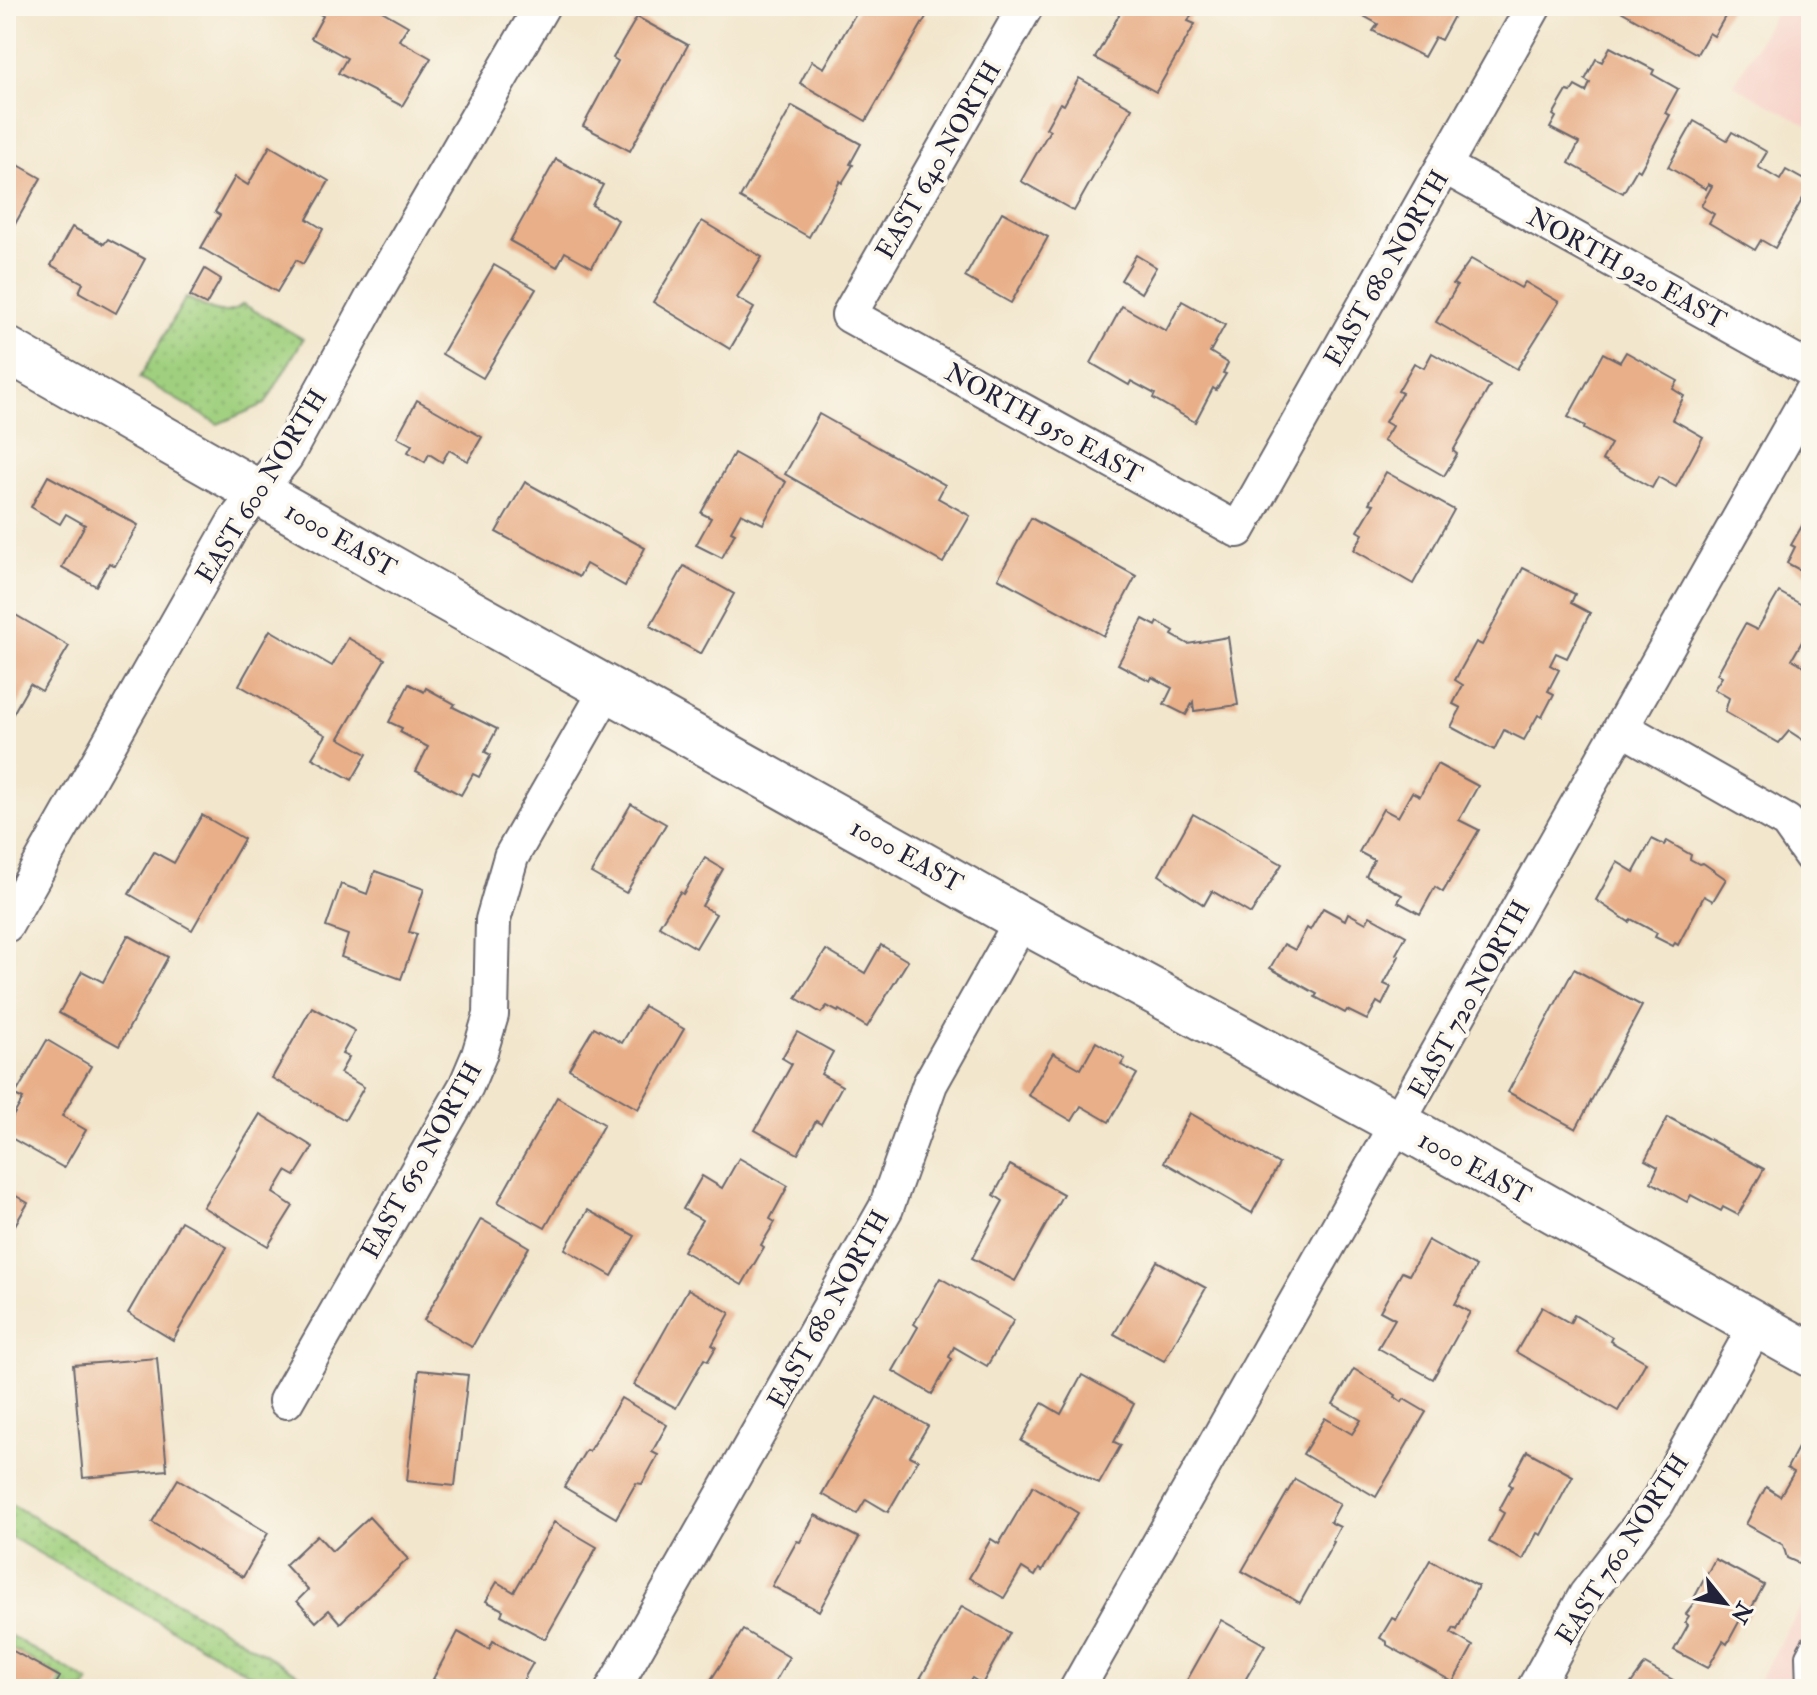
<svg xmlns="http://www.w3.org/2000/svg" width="1817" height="1695" font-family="'IM FELL Double Pica',serif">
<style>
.built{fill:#f7d1c8}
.green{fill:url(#green-dots);stroke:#61795d;stroke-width:2}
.building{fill:#e8af88}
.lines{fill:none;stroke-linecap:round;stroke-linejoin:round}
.lane-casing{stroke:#6b676e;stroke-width:22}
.street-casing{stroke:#6b676e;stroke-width:38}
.secondary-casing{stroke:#6b676e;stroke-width:48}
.lane{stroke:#fff;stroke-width:18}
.street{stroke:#fff;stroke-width:34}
.secondary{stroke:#fff;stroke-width:44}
.labels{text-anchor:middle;stroke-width:8;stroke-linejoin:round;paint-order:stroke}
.street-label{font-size:26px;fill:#22223b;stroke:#fbf7ec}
</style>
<defs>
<pattern id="green-dots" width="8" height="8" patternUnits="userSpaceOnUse" patternTransform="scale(2)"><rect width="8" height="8" fill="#a0d07f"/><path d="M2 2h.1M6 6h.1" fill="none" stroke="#8ab26f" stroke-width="1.8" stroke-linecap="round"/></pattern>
</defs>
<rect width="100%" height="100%" fill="#fbf7ec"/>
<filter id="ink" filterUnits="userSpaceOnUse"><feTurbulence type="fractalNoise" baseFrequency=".0125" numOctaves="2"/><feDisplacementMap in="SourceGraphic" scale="16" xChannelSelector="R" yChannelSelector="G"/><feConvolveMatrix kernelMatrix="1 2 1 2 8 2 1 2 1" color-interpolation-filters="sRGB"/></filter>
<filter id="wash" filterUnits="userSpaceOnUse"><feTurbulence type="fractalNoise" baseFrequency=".006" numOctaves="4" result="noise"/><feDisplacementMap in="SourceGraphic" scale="32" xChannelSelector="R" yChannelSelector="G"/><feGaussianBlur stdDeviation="1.8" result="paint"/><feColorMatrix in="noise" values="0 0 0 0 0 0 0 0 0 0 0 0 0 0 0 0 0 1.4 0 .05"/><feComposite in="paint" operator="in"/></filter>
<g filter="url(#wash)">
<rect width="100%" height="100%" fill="#f2e6cc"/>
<g class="built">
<path d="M1779,6H1811V128L1734,85Z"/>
<path d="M1811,1590V1689H1754Z"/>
</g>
<g class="green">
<path d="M186,297C206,308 223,321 243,304L303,339L265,404L218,424L140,378Z"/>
<path d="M6,1501L324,1689H276L6,1534Z"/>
<path d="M6,1633L89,1682L85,1689H57L62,1678L6,1645Z"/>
</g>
<g id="blocks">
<g class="building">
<path d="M307,6H373L408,26L399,40L431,58L402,106L338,73L347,58L311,38L323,16Z"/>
<path d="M860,6H906L926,17L866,121L800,83L812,61L824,68Z"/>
<path d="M1124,6H1196L1188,21L1195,24L1156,92L1095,58Z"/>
<path d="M1355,6H1450L1449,9L1456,12L1441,40L1435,37L1424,57L1373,31L1378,24L1353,10Z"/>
<path d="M1612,6H1731L1714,36L1709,33L1697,54Z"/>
<path d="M637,17L688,45L630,151L583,126L618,61L613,58Z"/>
<path d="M1610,47L1654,70L1652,74L1678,89L1665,113L1670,115L1640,171L1637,169L1623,193L1569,163L1579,143L1550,128L1556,117L1553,115L1567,91L1571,92L1575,86L1586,92L1590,83L1585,80L1596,59L1602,62Z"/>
<path d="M1079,78L1132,108L1074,211L1021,181L1050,130L1046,128L1060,103L1064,105Z"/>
<path d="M792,106L861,144L850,164L853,165L842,183L840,181L809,237L740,198Z"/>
<path d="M1694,121L1727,140L1732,132L1767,152L1758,167L1780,180L1786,170L1811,184L1775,248L1761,240L1755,250L1709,223L1714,214L1701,206L1712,186L1708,184L1706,189L1668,167Z"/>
<path d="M270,146L329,181L307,219L323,229L303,264L296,260L277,292L201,248L220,215L215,212L235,177L248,185Z"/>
<path d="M6,158L41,178L6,240Z"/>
<path d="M556,159L603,185L592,205L618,220L592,267L565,252L557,267L510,241Z"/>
<path d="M1002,212L1048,237L1011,303L965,277Z"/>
<path d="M702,221L762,257L737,298L754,308L730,349L653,302Z"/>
<path d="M72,227L104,244L108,239L145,259L116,313L79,292L83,283L51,265Z"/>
<path d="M1136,255L1156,267L1141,293L1121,280Z"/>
<path d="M1471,259L1521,288L1525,282L1559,302L1517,369L1436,322L1457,286L1453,284Z"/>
<path d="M494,265L536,289L483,378L442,354Z"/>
<path d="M205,269L221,279L206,305L190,296Z"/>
<path d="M1182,301L1225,325L1210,352L1228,363L1223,373L1226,374L1216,390L1213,388L1195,422L1153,398L1155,394L1131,381L1129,385L1091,363L1122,306L1166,331Z"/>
<path d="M1626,352L1678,381L1673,389L1684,396L1672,419L1703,437L1676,487L1658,477L1652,488L1602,460L1611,444L1584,429L1585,426L1568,417L1603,353L1620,362Z"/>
<path d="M1432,353L1490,386L1453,451L1457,454L1444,476L1383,441L1392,426L1385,422L1402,393L1398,391L1414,363L1424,368Z"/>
<path d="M417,400L482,437L468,461L449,450L442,462L429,454L425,462L408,452L412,445L397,437Z"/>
<path d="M819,414L945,485L938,498L970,516L943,563L785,474Z"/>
<path d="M734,453L786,482L763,524L741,513L731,531L735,533L722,558L696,545L711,518L701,513Z"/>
<path d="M1386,472L1454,510L1413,584L1354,550L1363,534L1358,531L1374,504L1369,503Z"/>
<path d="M48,476L138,525L115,566L109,563L96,586L62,567L85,525L66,514L60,524L31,507Z"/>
<path d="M525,482L645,548L625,586L586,564L579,577L496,532Z"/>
<path d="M1031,518L1136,576L1104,636L998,578Z"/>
<path d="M1806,519L1811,521V576L1787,563L1795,547L1791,545Z"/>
<path d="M684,566L734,594L701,654L650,626Z"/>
<path d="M1523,568L1575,594L1571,603L1590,613L1567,658L1556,653L1550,665L1559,670L1548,691L1554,694L1542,717L1538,715L1524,740L1504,730L1494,750L1451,727L1461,708L1453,704L1463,685L1455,680L1476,642L1482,645Z"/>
<path d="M1779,592L1811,610V626L1792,659L1811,670V726L1803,740L1789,731L1779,743L1725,712L1729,698L1714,689L1722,677L1717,674L1745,624L1757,630Z"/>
<path d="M7,610L69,646L42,691L30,684L11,717L6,714Z"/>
<path d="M1143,619L1156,626L1158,622L1174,631L1172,635L1188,644L1228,637L1238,705L1194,711L1193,702L1186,715L1164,704L1172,688L1152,677L1150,681L1118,664Z"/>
<path d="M270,630L332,666L348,638L385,659L339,738L367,754L352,780L312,758L326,735L239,685Z"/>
<path d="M409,684L424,692L426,688L455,704L453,707L497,729L485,752L491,755L479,777L473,774L461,795L416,771L428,747L400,732L402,728L389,722Z"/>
<path d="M1437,764L1478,786L1459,820L1479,830L1443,892L1435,887L1420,914L1398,902L1402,895L1366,876L1374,860L1359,852L1383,809L1398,817L1412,792L1420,796Z"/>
<path d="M631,804L666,824L626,893L591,873Z"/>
<path d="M1193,814L1282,864L1251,914L1212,891L1204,905L1159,875Z"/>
<path d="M202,815L244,839L192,930L129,894L154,852L174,863Z"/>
<path d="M1652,839L1664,845L1667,841L1691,855L1690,859L1699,864L1703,863L1726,879L1713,901L1704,896L1678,945L1675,943L1673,946L1655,937L1657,933L1631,919L1629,922L1596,900L1617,862L1634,872Z"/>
<path d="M705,858L723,869L702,906L716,914L696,948L659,926L680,892L683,894Z"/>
<path d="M375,871L424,889L409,932L417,934L401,979L341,957L348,935L326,927L341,884L367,894Z"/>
<path d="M1323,908L1345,920L1348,913L1366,923L1370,916L1406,936L1396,954L1399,956L1384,984L1391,987L1382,1005L1377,1002L1367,1020L1347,1010L1345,1013L1315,997L1317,994L1270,968L1284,944L1295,950L1307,928L1310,930Z"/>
<path d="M128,935L168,957L119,1046L59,1013L82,971L103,982Z"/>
<path d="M881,945L908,961L867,1027L839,1010L838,1012L827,1006L821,1013L796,998L826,950L865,973Z"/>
<path d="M1574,969L1642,1006L1576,1129L1508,1092Z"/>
<path d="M644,1006L684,1029L638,1109L569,1069L594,1027L622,1043Z"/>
<path d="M312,1007L355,1031L342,1054L349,1057L340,1073L364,1087L345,1120L272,1078Z"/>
<path d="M797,1032L833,1052L821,1074L842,1086L821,1124L816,1121L798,1154L755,1130L792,1064L782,1058Z"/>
<path d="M47,1040L91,1066L62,1116L86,1130L64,1168L6,1135V1128L23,1099L15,1095Z"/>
<path d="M1096,1042L1125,1059L1121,1065L1137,1074L1109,1122L1081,1106L1072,1121L1028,1095L1053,1053L1081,1069Z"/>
<path d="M557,1097L604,1124L545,1228L498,1202Z"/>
<path d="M1190,1113L1279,1164L1252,1213L1164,1162Z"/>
<path d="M260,1114L313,1147L295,1176L286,1171L273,1193L293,1206L268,1246L203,1207Z"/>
<path d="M1668,1117L1764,1169L1738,1215L1723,1207L1721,1211L1691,1195L1687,1202L1651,1182L1658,1167L1645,1160Z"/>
<path d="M739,1158L788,1186L770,1219L775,1222L761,1245L764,1247L742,1285L683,1251L702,1220L683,1209L702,1176L722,1188Z"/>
<path d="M1010,1165L1063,1194L1015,1281L972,1258L1003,1201L994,1195Z"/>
<path d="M6,1190L28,1203L6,1240Z"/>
<path d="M588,1210L635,1236L612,1276L565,1249Z"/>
<path d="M481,1219L529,1247L472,1347L424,1320Z"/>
<path d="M181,1221L227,1247L173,1340L128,1313Z"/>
<path d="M1428,1240L1476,1267L1455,1304L1470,1312L1433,1379L1378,1348L1395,1319L1380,1311L1402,1272L1409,1275Z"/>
<path d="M1157,1261L1206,1288L1164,1361L1114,1334Z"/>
<path d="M940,1278L1014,1320L987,1366L954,1347L949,1357L952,1359L932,1394L893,1371L918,1327L914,1324Z"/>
<path d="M688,1289L730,1313L712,1345L716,1347L708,1361L704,1359L676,1408L634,1385Z"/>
<path d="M1542,1307L1570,1323L1574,1315L1612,1337L1610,1341L1646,1362L1618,1411L1516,1352Z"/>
<path d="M157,1358L167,1470L83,1478L73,1365Z"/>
<path d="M1354,1369L1396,1395L1395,1397L1402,1402L1404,1399L1426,1412L1376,1497L1303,1454L1325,1418L1352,1434L1361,1420L1333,1404Z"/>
<path d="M419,1370L468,1375L455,1486L407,1481Z"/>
<path d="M1082,1375L1134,1404L1114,1442L1121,1445L1099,1484L1021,1441L1042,1403L1061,1414Z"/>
<path d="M877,1397L928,1426L910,1456L918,1460L888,1512L866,1499L857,1514L822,1494Z"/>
<path d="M621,1398L667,1425L652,1452L658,1455L642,1484L636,1483L616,1518L564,1487L586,1450L589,1451Z"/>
<path d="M1807,1431L1811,1433V1559L1798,1563L1787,1558L1783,1545L1746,1524L1766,1487L1780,1496L1794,1472L1787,1468Z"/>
<path d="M1527,1451L1573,1476L1541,1535L1537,1533L1523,1560L1489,1542L1504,1513L1499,1510L1512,1486L1509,1484Z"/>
<path d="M178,1479L268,1533L243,1577L152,1522Z"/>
<path d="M1295,1479L1340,1504L1330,1522L1340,1527L1332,1541L1334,1542L1300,1603L1242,1571Z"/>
<path d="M1033,1486L1078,1513L1042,1571L1039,1569L1035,1576L1022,1568L1004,1598L969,1578L991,1539L999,1544Z"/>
<path d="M815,1515L859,1538L819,1611L772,1586L797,1541L800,1542Z"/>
<path d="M369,1517L408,1559L340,1623L329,1610L316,1622L297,1601L308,1590L285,1565L317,1535L332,1551Z"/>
<path d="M554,1522L597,1547L545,1639L501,1615L503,1610L486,1601L497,1582L514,1592Z"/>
<path d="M1715,1559L1764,1585L1745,1620L1741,1618L1727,1644L1723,1641L1708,1668L1674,1650L1688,1625L1685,1622L1689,1616L1686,1614L1696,1601L1693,1600Z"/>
<path d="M1430,1560L1478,1586L1457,1630L1454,1628L1451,1633L1473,1646L1453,1682L1387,1645V1642L1380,1638L1392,1618L1396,1620Z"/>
<path d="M962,1606L1010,1633L982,1684L972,1678L965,1689H914Z"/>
<path d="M1221,1620L1265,1645L1240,1689H1182Z"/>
<path d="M743,1630L789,1657L771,1689H705Z"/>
<path d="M458,1632L489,1649L493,1641L533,1663L518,1689H452L433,1679Z"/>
<path d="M6,1647L60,1677L53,1689H6Z"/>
<path d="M1645,1664L1689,1689H1627Z"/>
</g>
</g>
</g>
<g filter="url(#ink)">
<use href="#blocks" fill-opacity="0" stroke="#6b676e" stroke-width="2"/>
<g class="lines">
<g class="lane-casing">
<path id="lane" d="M1806,1689L1805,1655L1811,1644"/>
</g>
<g class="street-casing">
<g id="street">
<path d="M1026,6L849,315L1238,530L1534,6"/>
<path d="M1444,166L1811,370"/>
<path d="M1622,728L1787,822L1811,856"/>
<path d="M6,925L235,521L286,456L373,297L542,6"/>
<path d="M286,1401L466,1086L479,1055L491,1015L493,920L511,857L608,688"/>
<path d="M613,1689L886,1208L930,1084L1022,920"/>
<path d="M1077,1689L1811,392"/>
<path d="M1534,1689L1586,1595L1657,1503L1756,1326"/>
</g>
</g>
<g class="secondary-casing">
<path id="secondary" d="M6,349L409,578L1022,920L1399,1124L1811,1355"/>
</g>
<use href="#lane" class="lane"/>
<use href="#street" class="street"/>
<use href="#secondary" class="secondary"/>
</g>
</g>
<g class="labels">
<g class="street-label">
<text transform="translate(938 160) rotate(-60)" y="9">EAST 640 NORTH</text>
<text transform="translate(1386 268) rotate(-60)" y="9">EAST 680 NORTH</text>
<text transform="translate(1627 268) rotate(29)" y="9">NORTH 920 EAST</text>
<text transform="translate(1044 423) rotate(29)" y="9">NORTH 950 EAST</text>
<text transform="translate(261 486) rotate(-58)" y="9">EAST 600 NORTH</text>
<text transform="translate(341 539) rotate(30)" y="9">1000 EAST</text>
<text transform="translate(907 855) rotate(29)" y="9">1000 EAST</text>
<text transform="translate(1469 999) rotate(-61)" y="9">EAST 720 NORTH</text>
<text transform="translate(421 1160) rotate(-61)" y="9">EAST 650 NORTH</text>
<text transform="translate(1475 1167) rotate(29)" y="9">1000 EAST</text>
<text transform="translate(828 1309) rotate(-61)" y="9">EAST 680 NORTH</text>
<text transform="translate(1622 1549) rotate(-57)" y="9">EAST 760 NORTH</text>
</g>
</g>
<rect width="1817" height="1695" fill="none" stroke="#fbf7ec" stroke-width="32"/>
<g transform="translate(1725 1603) rotate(120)" stroke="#fbf7ec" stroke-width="6" paint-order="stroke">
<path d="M0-6L14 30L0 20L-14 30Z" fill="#22223b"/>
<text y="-12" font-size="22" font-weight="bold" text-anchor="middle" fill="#22223b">N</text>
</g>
</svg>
